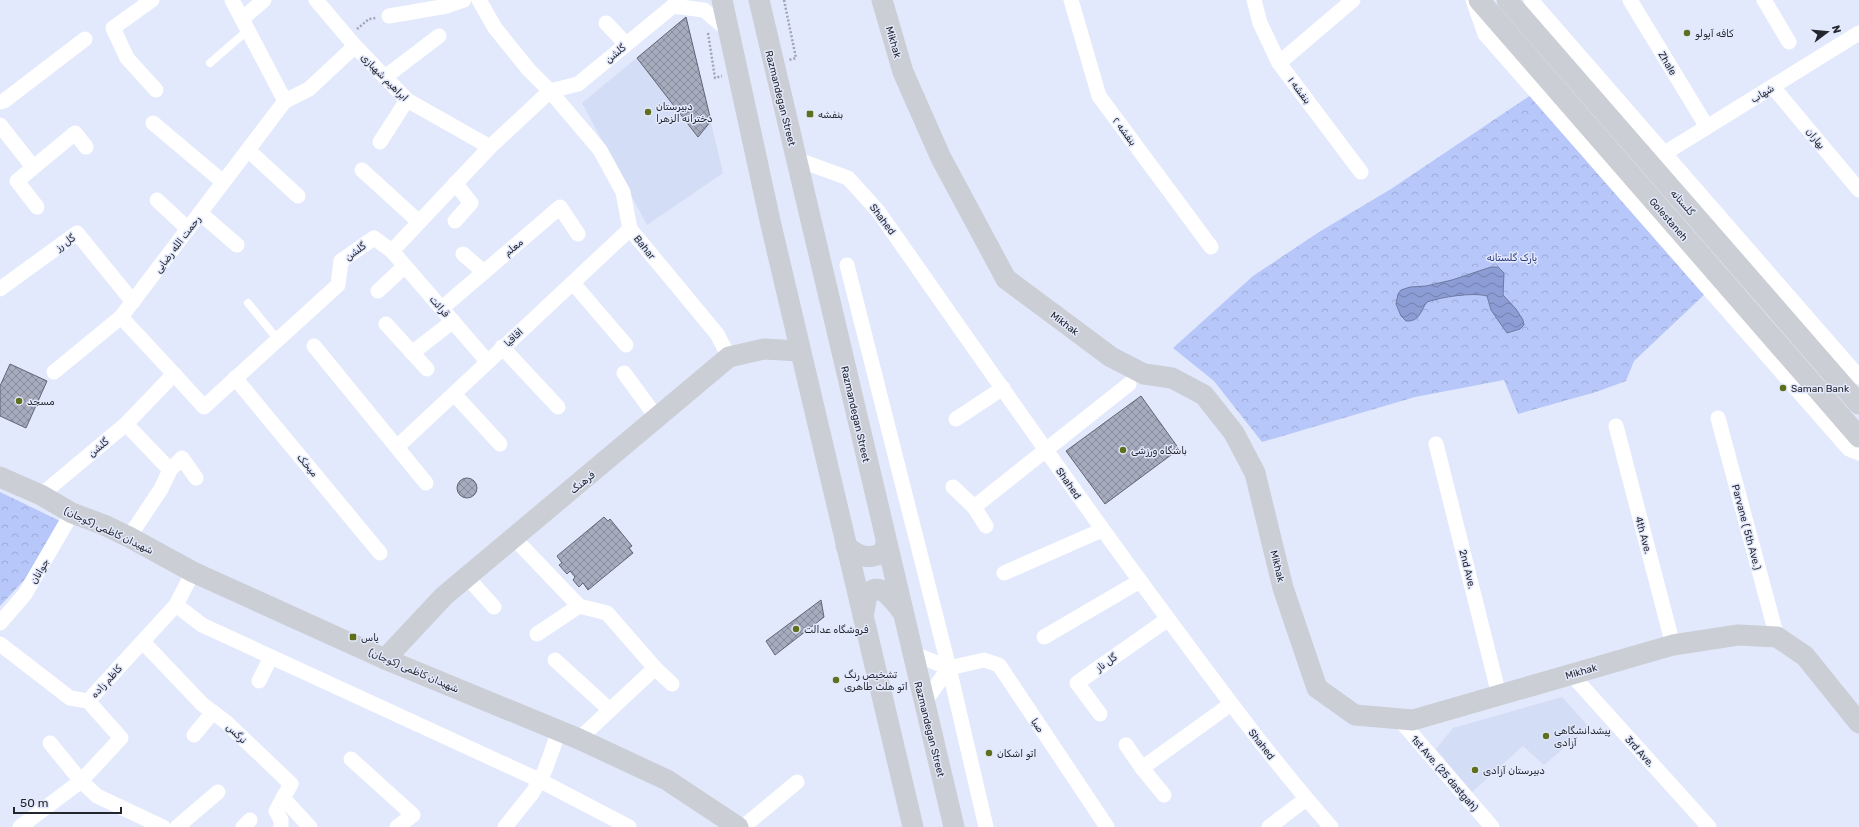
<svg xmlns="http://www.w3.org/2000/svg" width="1859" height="827" font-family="Rubik,'Noto Naskh Arabic',sans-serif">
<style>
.built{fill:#d4ddf6}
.park{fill:url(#park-crowns)}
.water{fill:url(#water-waves);stroke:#6d79a3}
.building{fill:url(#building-cross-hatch);stroke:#606676}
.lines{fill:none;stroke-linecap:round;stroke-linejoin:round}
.path{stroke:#a0a4b3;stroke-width:2.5;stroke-dasharray:2 2;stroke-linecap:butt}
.lane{stroke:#fff;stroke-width:8}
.street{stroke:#fff;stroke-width:15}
.secondary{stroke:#cbced5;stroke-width:21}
.poi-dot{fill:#5e701e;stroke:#e3e9fc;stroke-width:1.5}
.labels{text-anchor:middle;stroke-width:3;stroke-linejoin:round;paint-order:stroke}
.poi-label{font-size:10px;fill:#24262d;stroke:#e3e9fc;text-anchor:start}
.street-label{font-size:10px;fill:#24262d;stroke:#e3e9fc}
.park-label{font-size:10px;fill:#2a377a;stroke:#e3e9fc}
</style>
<defs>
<pattern id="park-crowns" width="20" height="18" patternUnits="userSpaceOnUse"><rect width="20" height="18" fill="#b7c7f9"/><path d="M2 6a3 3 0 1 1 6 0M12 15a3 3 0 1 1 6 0" fill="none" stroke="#9dabd6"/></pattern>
<pattern id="water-waves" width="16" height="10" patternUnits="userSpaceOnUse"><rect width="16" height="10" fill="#8c9dd5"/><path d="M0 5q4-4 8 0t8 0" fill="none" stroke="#7280ad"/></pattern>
<pattern id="building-cross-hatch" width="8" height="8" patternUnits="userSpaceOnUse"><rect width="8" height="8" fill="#a6acbd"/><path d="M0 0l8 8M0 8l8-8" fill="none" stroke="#878c9a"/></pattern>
</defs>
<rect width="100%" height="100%" fill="#e3e9fc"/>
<g class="built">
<path d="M686,17L723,173L647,225L582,103Z"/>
<path d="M1562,697L1589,727L1544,765L1523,746L1472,792L1436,749L1453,728Z"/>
</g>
<g class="park">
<path d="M1531,95L1706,293L1634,361L1626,381L1596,392L1518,414L1504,380L1415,397L1262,442L1214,381L1173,348L1253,276L1319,232L1391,189Z"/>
<path d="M0,492L60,521L26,578L0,606Z"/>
</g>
<path class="water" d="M1491,267H1498L1504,273L1503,295L1516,309L1523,320L1524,325L1520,329L1507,333L1491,310L1487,296C1473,292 1441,297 1427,302C1420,311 1420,322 1406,321L1401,316L1396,304L1398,294L1401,290L1410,287L1426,286L1452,280Z"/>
<g class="building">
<path d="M686,17L711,121L698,137L637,58Z"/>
<path d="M10,364L47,381L26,428L0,416V386Z"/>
<path d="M1141,396L1179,449L1105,504L1066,451Z"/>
<circle cx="467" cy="488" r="10"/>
<path d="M604,517L608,521L610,519L632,546L629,548L633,553L588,590L583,583L579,587L573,580L575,577L570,571L567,574L559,565L562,563L557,556Z"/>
<path d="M821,600L824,617L775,655L766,641Z"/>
</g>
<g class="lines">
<g class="path">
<path d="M784,0L796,58L789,60"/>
<path d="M357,29L369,19L376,18"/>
<path d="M708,33L715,78L722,76"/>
</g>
<g class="lane">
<path d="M210,63L248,30"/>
<path d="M248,303L278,340"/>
</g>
<g class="street">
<path d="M152,0L113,28L127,58L156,90"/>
<path d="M232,0L285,101"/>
<path d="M316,0L355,46L407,100L490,147"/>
<path d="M479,0L495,28L529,70L550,91L600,150L623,192L630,229L717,334L729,357"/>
<path d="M1071,0L1099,96L1211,247"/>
<path d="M1254,0L1260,23L1279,63L1361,172"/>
<path d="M1473,0L1485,34L1849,449L1859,453"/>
<path d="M1531,0L1859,377"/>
<path d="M1630,0L1707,127"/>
<path d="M1764,0L1789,42"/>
<path d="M673,6L704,10L729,31"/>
<path d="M389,16L447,6L464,0"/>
<path d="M242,19L264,0"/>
<path d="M606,23L626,44"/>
<path d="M1279,63L1353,0"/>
<path d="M385,77L439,36"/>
<path d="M1773,87L1859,190"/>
<path d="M0,102L4,101L85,39"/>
<path d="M153,123L223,182"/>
<path d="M0,125L33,167"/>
<path d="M380,142L407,100"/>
<path d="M248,150L298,196"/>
<path d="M1665,153L1859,33"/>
<path d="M796,159L848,178L878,211C972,345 1065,480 1163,612C1217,685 1271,759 1331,827"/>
<path d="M362,170L419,222"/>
<path d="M157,200L188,229"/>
<path d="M37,207L17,181L75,133L86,147"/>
<path d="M200,213L237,245"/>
<path d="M455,221L471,203L455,183"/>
<path d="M392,251L487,361"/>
<path d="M463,254L484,272"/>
<path d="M847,265L949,668L986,827"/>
<path d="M573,283L626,345"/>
<path d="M0,289L77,233L133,302"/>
<path d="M378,291L405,266"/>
<path d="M442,308L560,207L578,234"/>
<path d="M121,317L174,374"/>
<path d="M386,324L427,369"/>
<path d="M314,346L426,483"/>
<path d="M502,347L558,407"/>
<path d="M412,353L453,321"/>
<path d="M54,372L121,317L285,101L309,89L355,46"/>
<path d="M624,373L657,418"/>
<path d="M235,378L380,553"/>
<path d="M455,395L500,444"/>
<path d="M1718,418L1777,637"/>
<path d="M956,419L1003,388"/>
<path d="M126,424L170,470"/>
<path d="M1616,426L1673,645"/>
<path d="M1436,444L1499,695"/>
<path d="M397,447L630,229"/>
<path d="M953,487L974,507L986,526"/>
<path d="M41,495L126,424L174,374L204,407L338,285L341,261L374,238L392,251L490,147L550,91L578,84L673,6L678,0"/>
<path d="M974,507L1129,384"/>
<path d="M129,537L161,489L170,470L182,458L196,478"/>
<path d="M514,538L579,606L607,613L655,668L579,739"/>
<path d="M1004,573L1102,530"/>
<path d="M467,577L494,607"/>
<path d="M176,605L202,625L539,780L629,827"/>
<path d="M0,623L25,594L72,513"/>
<path d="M537,634L579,606"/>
<path d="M1044,637L1140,581"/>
<path d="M143,642L202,704L226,722L291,784L283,798L310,827"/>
<path d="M0,644L70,698L88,701"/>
<path d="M912,653L949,668L984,660L999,665L1107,827"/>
<path d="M555,660L610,710"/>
<path d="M655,668L672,684"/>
<path d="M1571,674L1709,827"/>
<path d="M259,681L271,657"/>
<path d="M923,704L949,668"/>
<path d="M1100,714L1077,683L1168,619"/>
<path d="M1399,719L1492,827"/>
<path d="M194,735L213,712"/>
<path d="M50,743L81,781L97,796L163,827"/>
<path d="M1126,745L1142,768L1164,795"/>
<path d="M351,759L413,815L397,827"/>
<path d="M1142,768L1231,704"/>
<path d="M20,827L81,781L121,738L88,701L176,605L193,572"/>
<path d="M177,827L218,792"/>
<path d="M243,827L250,820"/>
<path d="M281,827V820L276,811L283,798"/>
<path d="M505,827L533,792L545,770L559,731"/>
<path d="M743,827L797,782"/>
<path d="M1269,827L1306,799"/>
</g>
<g class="secondary">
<path d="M722,0L771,225L913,827"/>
<path d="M759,0L954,827"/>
<path d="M882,0L903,72L941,158L1006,279L1111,357L1144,374L1172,378L1204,395L1234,433L1255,473L1283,588L1317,688L1355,715L1413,720L1673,645L1738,635L1777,637L1805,656L1859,723"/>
<path d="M1479,0L1859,437"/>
<path d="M1507,0L1859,404"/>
<path d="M0,477L41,495L72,513L104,525L129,537L193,572L385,659L579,739L667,780L738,827"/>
<path d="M846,546C859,557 869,560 884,552L886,543"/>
<path d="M863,616C865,610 865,600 868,595C879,578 895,603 902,611"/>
<path d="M385,659L444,596L729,357L764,349L800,351"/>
</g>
</g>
<g class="poi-dot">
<circle cx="1687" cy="33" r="4"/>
<circle cx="648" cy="112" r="4"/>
<rect x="806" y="110" width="8" height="8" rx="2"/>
<circle cx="1783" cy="388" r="4"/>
<circle cx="19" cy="401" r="4"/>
<circle cx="1123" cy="450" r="4"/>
<circle cx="796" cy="629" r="4"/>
<rect x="349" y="633" width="8" height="8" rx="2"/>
<circle cx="836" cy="680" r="4"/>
<circle cx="1546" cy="736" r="4"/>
<circle cx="989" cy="753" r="4"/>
<circle cx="1475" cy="770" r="4"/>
</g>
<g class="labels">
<g class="poi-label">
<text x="1695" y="37">کافه آپولو</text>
<text x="656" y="110">دبيرستان<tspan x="656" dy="12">دخترانه الزهرا</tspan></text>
<text x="818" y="118">بنفشه</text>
<text x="1791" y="392">Saman Bank</text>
<text x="27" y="405">مسجد</text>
<text x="1131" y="454">باشگاه ورزشی</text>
<text x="804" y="633">فروشگاه عدالت</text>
<text x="361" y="641">یاس</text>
<text x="844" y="678">تشخیص رنگ<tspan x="844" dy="12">اتو هلث طاهری</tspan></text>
<text x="1554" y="734">پیشدانشگاهی<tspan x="1554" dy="12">آزادی</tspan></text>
<text x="997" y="757">اتو اشکان</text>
<text x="1483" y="774">دبیرستان آزادی</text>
</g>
<g class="street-label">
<text transform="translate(894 42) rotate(74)" y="4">Mikhak</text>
<text transform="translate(615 53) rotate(-39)" y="4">گلشن</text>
<text transform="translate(1668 63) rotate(59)" y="4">Zhale</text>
<text transform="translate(385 77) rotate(45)" y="4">ابراهیم شهبازی</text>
<text transform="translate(1300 90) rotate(53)" y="4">بنفشه ۱</text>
<text transform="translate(1762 93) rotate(-31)" y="4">شهاب</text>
<text transform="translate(781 98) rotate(76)" y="4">Razmandegan Street</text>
<text transform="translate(1125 131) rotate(53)" y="4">بنفشه ۲</text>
<text transform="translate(1816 138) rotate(50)" y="4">بهاران</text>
<text transform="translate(1683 202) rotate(49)" y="4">گلستانه</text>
<text transform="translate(883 219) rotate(53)" y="4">Shahed</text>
<text transform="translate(1669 219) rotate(49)" y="4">Golestaneh</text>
<text transform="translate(65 242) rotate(-35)" y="4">گل رز</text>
<text transform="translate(177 244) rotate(-53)" y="4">رحمت الله رضایی</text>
<text transform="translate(513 247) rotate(-40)" y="4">معلم</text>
<text transform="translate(645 247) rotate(51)" y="4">Bahar</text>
<text transform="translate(355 251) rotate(-36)" y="4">گلشن</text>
<text transform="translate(440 306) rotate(49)" y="4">قرائت</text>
<text transform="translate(1065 323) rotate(37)" y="4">Mikhak</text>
<text transform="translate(513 337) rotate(-43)" y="4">اقاقیا</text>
<text transform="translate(856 414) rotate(77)" y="4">Razmandegan Street</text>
<text transform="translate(98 447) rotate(-40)" y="4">گلشن</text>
<text transform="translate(308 465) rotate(50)" y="4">میخک</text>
<text transform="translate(582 482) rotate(-40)" y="4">فرهنگ</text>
<text transform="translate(1069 483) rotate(55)" y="4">Shahed</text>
<text transform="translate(1747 527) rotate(75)" y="4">Parvane ( 5th Ave.)</text>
<text transform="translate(109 530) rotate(25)" y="4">شهیدان کاظمی (کوجان)</text>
<text transform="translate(1644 535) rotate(75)" y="4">4th Ave.</text>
<text transform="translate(1278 566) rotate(76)" y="4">Mikhak</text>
<text transform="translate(1468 569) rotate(76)" y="4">2nd Ave.</text>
<text transform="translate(39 571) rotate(-59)" y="4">جوانان</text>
<text transform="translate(1106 662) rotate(-35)" y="4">گل ناز</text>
<text transform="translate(414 670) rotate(23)" y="4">شهیدان کاظمی (کوجان)</text>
<text transform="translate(1581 671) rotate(-16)" y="4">Mikhak</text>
<text transform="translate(106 681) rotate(-47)" y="4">کاظم زاده</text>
<text transform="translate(1038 725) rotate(56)" y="4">صبا</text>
<text transform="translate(930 729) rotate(76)" y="4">Razmandegan Street</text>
<text transform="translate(237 733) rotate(43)" y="4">نرگس</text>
<text transform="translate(1262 744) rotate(52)" y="4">Shahed</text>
<text transform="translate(1640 751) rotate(48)" y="4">3rd Ave.</text>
<text transform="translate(1445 773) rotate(49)" y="4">1st Ave. (25 dastgah)</text>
</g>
<g class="park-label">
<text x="1512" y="261">پارک گلستانه</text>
</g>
</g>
<g transform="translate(1827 32) rotate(74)" stroke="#e3e9fc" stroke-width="3" paint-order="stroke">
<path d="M0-3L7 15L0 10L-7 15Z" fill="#24262d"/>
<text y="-6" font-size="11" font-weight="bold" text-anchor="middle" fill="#24262d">N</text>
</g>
<path d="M14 807v6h107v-6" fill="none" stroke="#24262d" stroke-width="2"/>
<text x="20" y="807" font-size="12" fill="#24262d" stroke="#e3e9fc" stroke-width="3" paint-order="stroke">50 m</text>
</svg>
